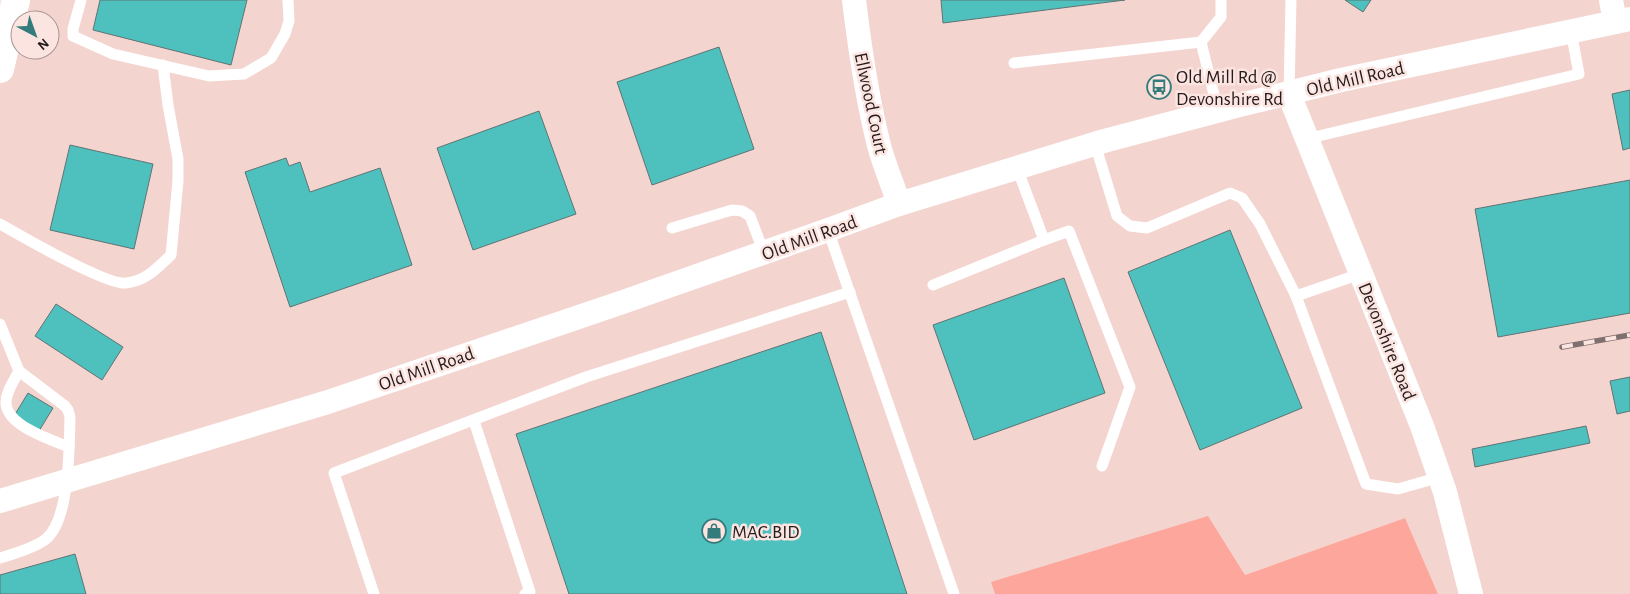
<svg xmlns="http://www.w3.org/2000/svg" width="1630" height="594" font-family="'Alegreya Sans',sans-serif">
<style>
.built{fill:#f4d4cf;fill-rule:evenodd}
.green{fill:#fda69c}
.building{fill:#4ec1bf;stroke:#5e7473}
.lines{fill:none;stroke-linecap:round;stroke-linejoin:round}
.lane{stroke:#fff;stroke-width:11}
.street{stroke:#fff;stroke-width:24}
.secondary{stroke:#fff;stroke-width:28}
.rail-casing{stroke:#7f706f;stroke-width:5.5}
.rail{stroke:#fce4e1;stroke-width:4;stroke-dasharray:11;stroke-linecap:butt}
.labels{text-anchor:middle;stroke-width:5;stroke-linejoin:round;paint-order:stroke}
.poi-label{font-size:19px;fill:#241c1b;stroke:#fce4e1;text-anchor:start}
.street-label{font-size:19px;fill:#241c1b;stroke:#fce4e1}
</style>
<rect width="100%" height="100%" fill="#fce4e1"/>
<path class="built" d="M8,0H1630V594H1438L1405,518L1245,575L991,582L995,594H0V37ZM20,20H50V50H20Z"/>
<path class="green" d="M1208,516L1245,575L1405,518L1438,594H995L991,582Z"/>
<g class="building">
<path d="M100,0H247L231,65L93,30Z"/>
<path d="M941,0H1125L943,23Z"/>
<path d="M1345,0H1371L1363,12Z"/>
<path d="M719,47L754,149L652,185L617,82Z"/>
<path d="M1630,90V148L1623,150L1612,94Z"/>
<path d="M539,111L576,214L473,250L437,148Z"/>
<path d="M70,145L153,164L134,249L50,230Z"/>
<path d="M286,158L289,166L300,162L310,192L380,168L412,265L290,307L245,172Z"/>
<path d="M1630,180V313L1498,337L1475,209Z"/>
<path d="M1230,230L1302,408L1200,450L1128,272Z"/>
<path d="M1064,278L1105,393L974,440L933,325Z"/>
<path d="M56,304L123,347L102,380L35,336Z"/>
<path d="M821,332L907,594H569L516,434Z"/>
<path d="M1630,377V411L1617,414L1610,381Z"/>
<path d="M28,393L53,408L39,431L14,416Z"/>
<path d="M1586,426L1590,443L1475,467L1472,449Z"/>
<path d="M75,554L86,594H0V575Z"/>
</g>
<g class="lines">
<g class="lane">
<path d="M81,0L73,29V36L113,54L209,76L244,74L271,58L285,34L289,21L288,0"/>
<path d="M1014,63L1201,42"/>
<path d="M1289,94L1291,0"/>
<path d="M1218,111L1201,42L1221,17V0"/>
<path d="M1306,139L1579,74L1571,31"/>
<path d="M1095,144L1117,216L1130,226L1147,228L1230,193L1242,198L1260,224L1296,296"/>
<path d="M1017,168L1044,240L1069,231L1130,387L1102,466"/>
<path d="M0,224C21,236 108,286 126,283C146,281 157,268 171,255L178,181V159L168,105L163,65"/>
<path d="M672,228L732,210L742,211L750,216L764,253"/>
<path d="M828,230L954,594"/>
<path d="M1360,274L1296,296L1366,484L1398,489L1440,477"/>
<path d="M933,285L1044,240"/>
<path d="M0,324L19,371L65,406L68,410L70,417C69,448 70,519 46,539C35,548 13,554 0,558"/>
<path d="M19,371C14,381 5,393 6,404C8,426 51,440 69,447"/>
<path d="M474,421L530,592L525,594"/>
<path d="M374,594L334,473L586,377L850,292"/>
</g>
<g class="street">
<path d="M854,0C860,50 867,100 880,149C885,167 893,185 899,204"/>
<path d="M1611,0L1615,22"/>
<path d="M1289,94L1422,426L1445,492L1471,594"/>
<path d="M0,501L328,402L620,303L828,230L899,204L1104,141L1240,105L1341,80L1630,19"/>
</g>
<path class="secondary" d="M0,69L16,0"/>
<g class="rail-casing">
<path id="rail" d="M1562,347L1630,335"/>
</g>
<use href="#rail" class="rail"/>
</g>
<defs>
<g id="bus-ring" transform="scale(1.25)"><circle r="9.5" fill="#fce4e1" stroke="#337c7b" stroke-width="1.5"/><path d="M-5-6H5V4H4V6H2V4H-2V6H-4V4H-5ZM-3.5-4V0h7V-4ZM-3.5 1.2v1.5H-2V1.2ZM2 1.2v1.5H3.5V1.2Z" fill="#337c7b"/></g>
<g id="shop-ring" transform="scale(1.25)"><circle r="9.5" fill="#fce4e1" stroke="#337c7b" stroke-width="1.5"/><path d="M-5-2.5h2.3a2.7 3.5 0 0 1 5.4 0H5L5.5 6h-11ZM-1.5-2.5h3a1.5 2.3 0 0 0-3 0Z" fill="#337c7b"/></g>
</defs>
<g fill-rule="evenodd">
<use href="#bus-ring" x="1159" y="87"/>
<use href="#shop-ring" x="714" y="531"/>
</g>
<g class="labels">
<g class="poi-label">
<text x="1176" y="83">Old Mill Rd @<tspan x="1176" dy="22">Devonshire Rd</tspan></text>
<text x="732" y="538">MAC.BID</text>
</g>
<g class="street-label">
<text transform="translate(1355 78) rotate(-13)" y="7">Old Mill Road</text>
<text transform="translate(872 103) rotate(78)" y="7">Ellwood Court</text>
<text transform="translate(809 237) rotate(-20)" y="7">Old Mill Road</text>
<text transform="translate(1388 341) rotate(68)" y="7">Devonshire Road</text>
<text transform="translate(426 368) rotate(-19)" y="7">Old Mill Road</text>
</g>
</g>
<g transform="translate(35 35) rotate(139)"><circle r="24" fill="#fce4e1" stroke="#a69492"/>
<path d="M0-4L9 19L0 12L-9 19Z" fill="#337c7b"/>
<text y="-8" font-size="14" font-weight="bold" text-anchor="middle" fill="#241c1b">N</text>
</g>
</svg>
